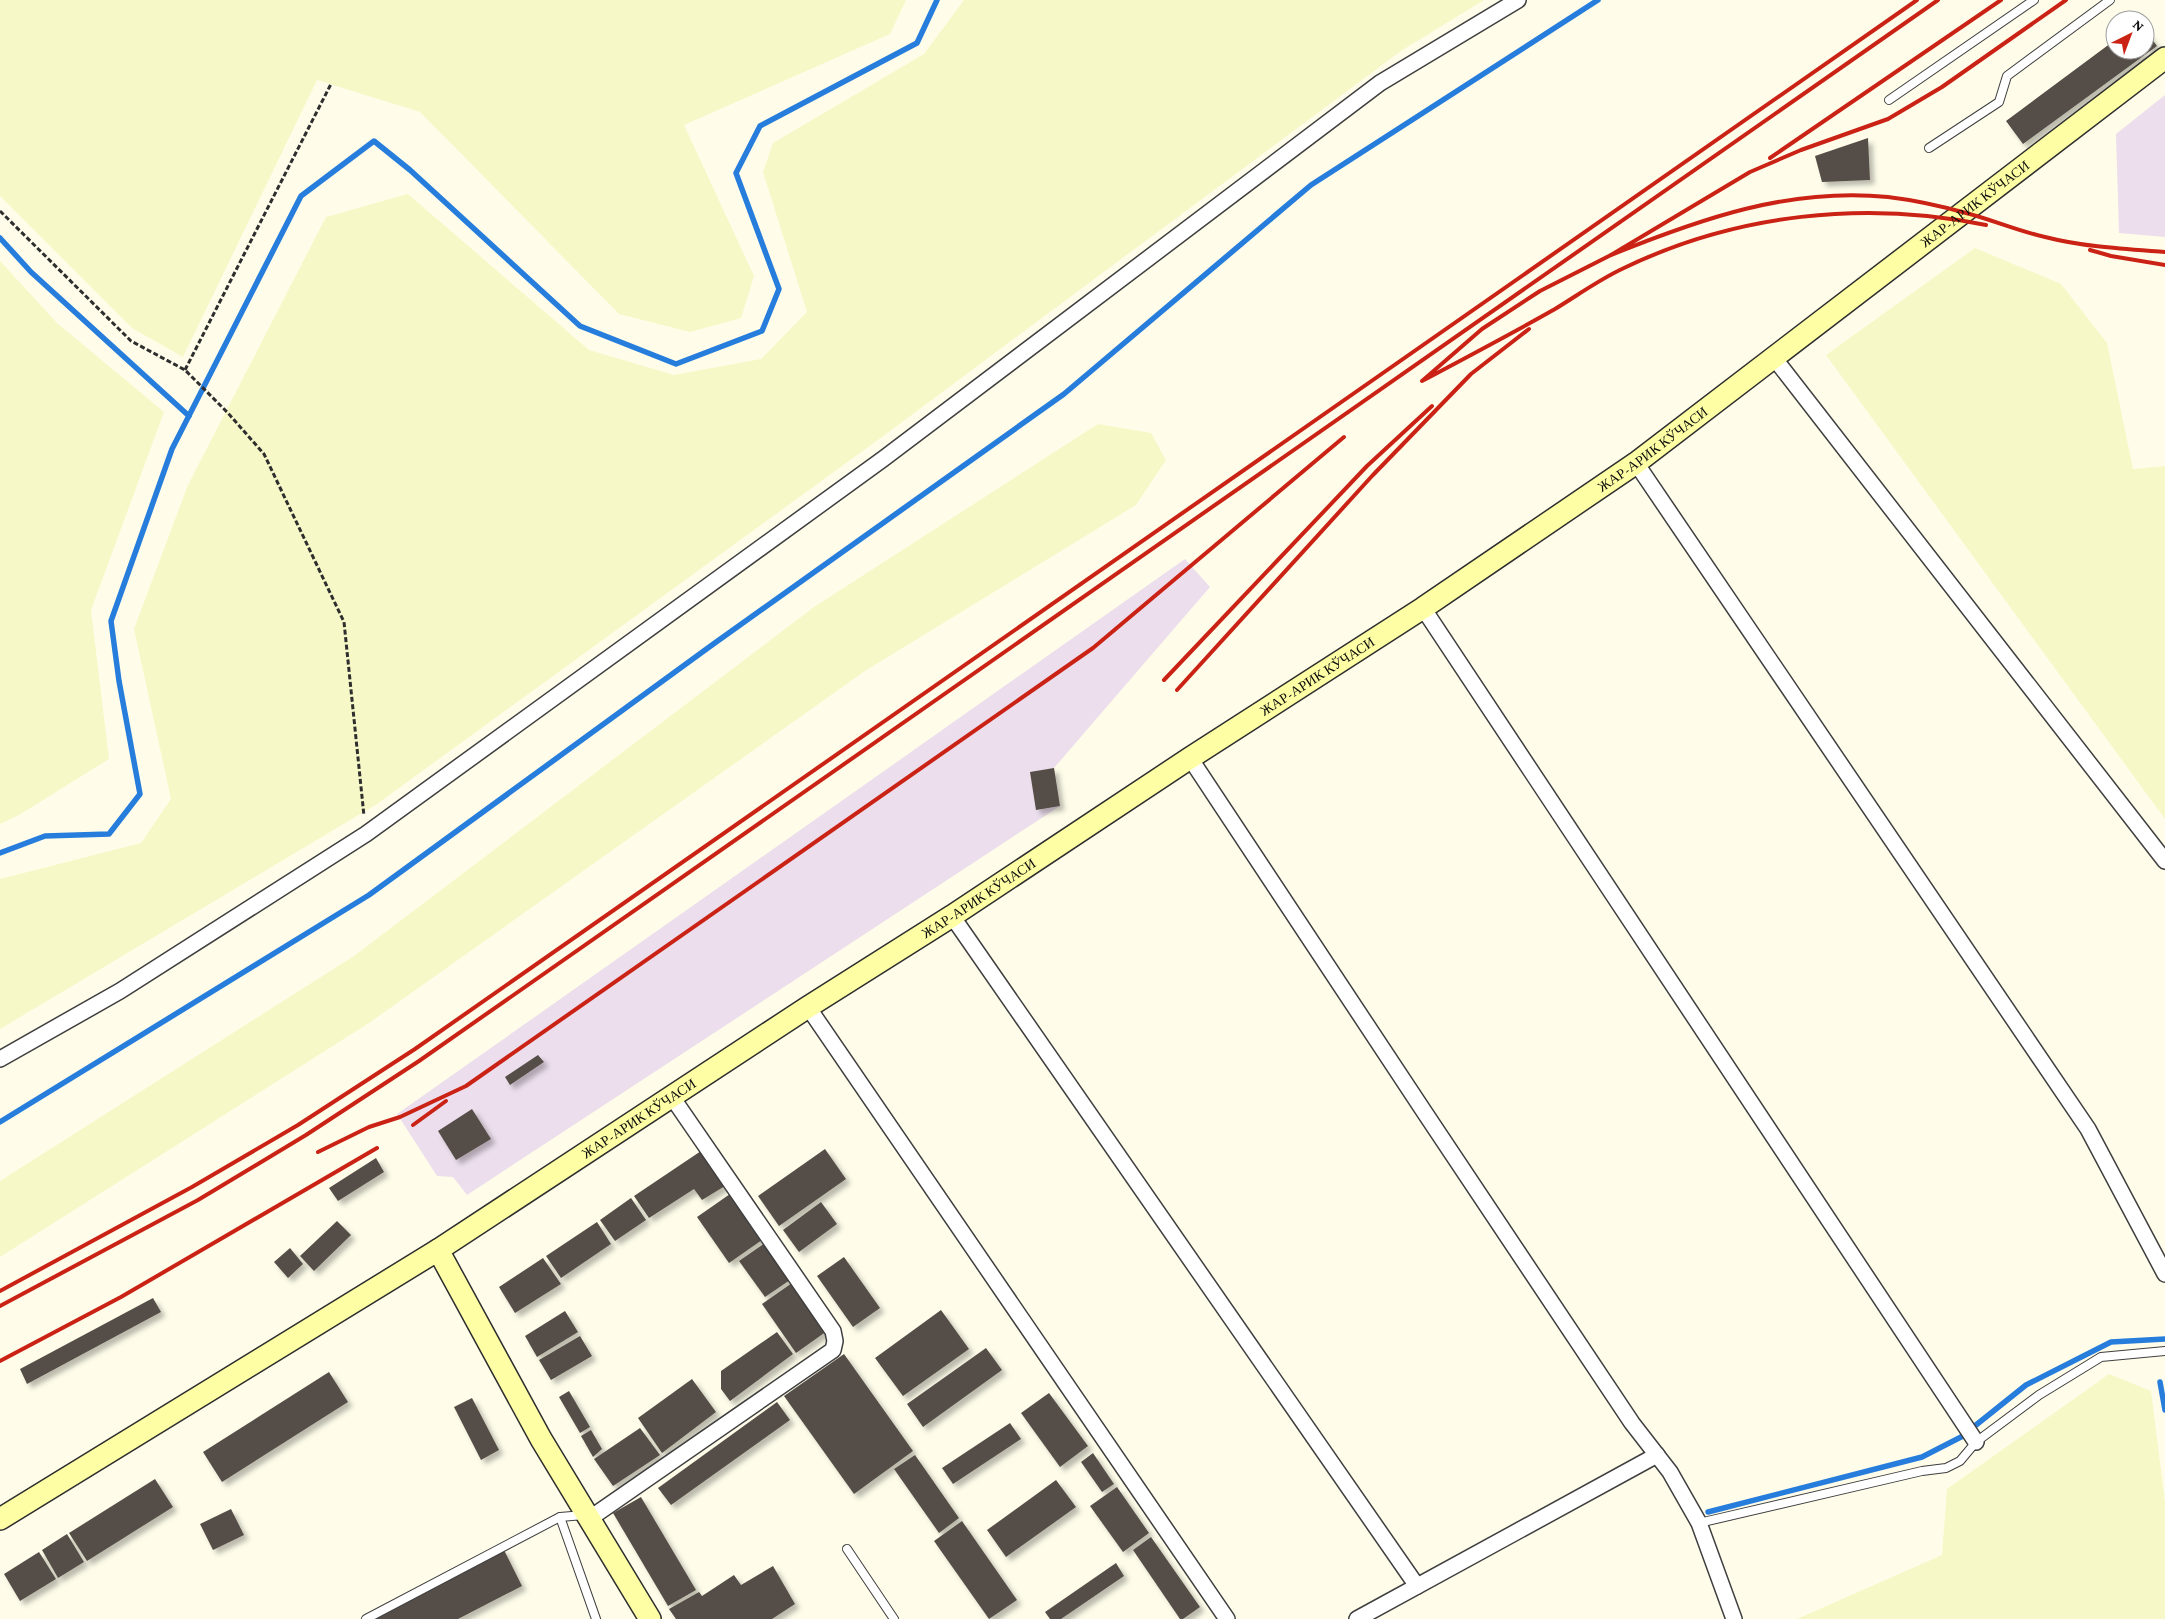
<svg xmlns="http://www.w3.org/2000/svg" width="2165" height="1619" font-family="'Crimson Pro',serif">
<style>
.industrial{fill:#ecdeec}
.farmland{fill:#f6f8c7}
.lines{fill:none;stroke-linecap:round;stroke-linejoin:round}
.stream{stroke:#277ddc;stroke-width:5.5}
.building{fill:#554e47;filter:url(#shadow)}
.lane-casing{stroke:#3f3f3f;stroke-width:10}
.street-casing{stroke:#3f3f3f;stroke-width:18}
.secondary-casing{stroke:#2e2e2e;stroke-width:24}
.path{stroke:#2e2e2e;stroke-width:3;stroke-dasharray:5 2.5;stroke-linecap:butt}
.lane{stroke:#fff;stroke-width:8}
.street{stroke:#fff;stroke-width:15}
.secondary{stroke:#feffa5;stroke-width:21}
.rail{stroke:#ca2315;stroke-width:4}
.labels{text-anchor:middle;stroke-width:5;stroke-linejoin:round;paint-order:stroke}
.street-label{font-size:14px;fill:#0c0c0c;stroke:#fff}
</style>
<defs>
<filter id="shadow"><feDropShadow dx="4.5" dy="4.5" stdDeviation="2.5" flood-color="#0004"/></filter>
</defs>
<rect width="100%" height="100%" fill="#fffdea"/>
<g class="industrial">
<path d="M2165,95V237L2119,233L2116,134Z"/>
<path d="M1185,559L1210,587L1054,768L1060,806L467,1195L453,1177L437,1176L397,1114Z"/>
</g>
<g class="farmland">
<path d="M0,0H906L890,34L684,125L754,276L741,318L690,332L619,314L420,112L317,80L183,357L132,328L0,196Z"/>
<path d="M964,0H1484L1401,51L882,437L377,804L0,1029V879L141,843L171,799L134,629L188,485L326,217L408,194L589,350L674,375L761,359L807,312L763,172L773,143L924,54Z"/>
<path d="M1975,248L2061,284L2107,343L2133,469L2165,466V819L1826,355Z"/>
<path d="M0,261L57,323L164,412L91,610L109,759L19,815L0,824Z"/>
<path d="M1098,424L1151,433L1166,460L1136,505L865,671L369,1023L0,1257V1181L354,956L814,607Z"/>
<path d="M2109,1374L2151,1391L2165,1502V1619H1797L1942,1555L1947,1489Z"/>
</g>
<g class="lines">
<g class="stream">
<path d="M0,238L31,272L189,416"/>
<path d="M0,853L45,836L109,834L140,794L119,681L111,621L172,449L301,196L374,141L410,170L580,326L676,364L762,331L779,289L736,173L760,126L917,43L937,0"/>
<path d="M0,1122L369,895L712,645L1064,394L1311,185L1598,0"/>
<path d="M2160,1382L2165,1410"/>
<path d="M1708,1512L1922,1457L1961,1437L2026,1385L2111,1342L2165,1339"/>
</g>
</g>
<g class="building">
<path d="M2145,30L2157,46L2023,144L2006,121L2115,40V50H2145Z"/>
<path d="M1868,138L1870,180L1822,182L1815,156Z"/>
<path d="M1054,768L1060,806L1036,810L1030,772Z"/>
<path d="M538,1055L544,1062L510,1085L505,1077Z"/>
<path d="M472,1109L491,1139L456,1160L438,1131Z"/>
<path d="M825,1149L846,1179L779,1226L758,1196Z"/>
<path d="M701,1151L725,1186L702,1200L694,1189L649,1218L634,1196Z"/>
<path d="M376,1158L384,1172L338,1201L329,1188Z"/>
<path d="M730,1194L762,1240L729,1263L697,1217Z"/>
<path d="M631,1198L646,1220L615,1241L600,1220Z"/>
<path d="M821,1202L837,1224L799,1252L783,1230Z"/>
<path d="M337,1221L351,1235L314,1271L300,1256Z"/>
<path d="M597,1222L611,1244L561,1278L546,1256Z"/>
<path d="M765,1243L790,1280L765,1297L739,1261Z"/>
<path d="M290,1248L303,1264L288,1278L274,1262Z"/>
<path d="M844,1257L880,1308L853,1327L817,1276Z"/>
<path d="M543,1258L561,1284L515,1313L499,1287Z"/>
<path d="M792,1283L827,1331L796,1353L762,1304Z"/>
<path d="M153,1298L161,1312L27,1384L20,1369Z"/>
<path d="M941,1310L969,1349L903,1396L875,1358Z"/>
<path d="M565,1311L578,1332L537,1357L525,1336Z"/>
<path d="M777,1332L793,1354L730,1401L721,1389V1371Z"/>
<path d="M580,1336L592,1356L551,1380L539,1360Z"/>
<path d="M986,1348L1002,1370L923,1427L907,1404Z"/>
<path d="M844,1354L913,1451L854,1494L784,1396Z"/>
<path d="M329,1372L348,1402L222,1482L203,1452Z"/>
<path d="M692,1379L716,1412L662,1453L638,1418Z"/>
<path d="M569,1391L590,1427L580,1433L559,1397Z"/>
<path d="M1049,1393L1088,1446L1060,1467L1021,1413Z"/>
<path d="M472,1398L499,1450L481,1460L454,1407Z"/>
<path d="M777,1402L790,1420L671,1505L658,1488Z"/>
<path d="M1010,1423L1021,1439L953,1484L942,1468Z"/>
<path d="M640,1428L660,1455L613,1486L594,1459Z"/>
<path d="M591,1430L602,1449L593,1457L581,1436Z"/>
<path d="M1093,1453L1114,1484L1102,1492L1081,1462Z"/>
<path d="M915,1455L959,1518L939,1533L894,1469Z"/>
<path d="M155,1479L173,1507L87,1561L69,1533Z"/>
<path d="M1056,1480L1076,1507L1006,1557L987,1530Z"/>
<path d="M1117,1487L1149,1533L1123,1552L1090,1506Z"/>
<path d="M641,1497L696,1590L668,1606L613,1513Z"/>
<path d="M231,1509L244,1535L213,1550L200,1524Z"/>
<path d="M962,1521L1017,1600L989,1619L934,1541Z"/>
<path d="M67,1534L84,1562L58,1578L42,1550Z"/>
<path d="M1151,1537L1200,1607L1183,1619H1180L1133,1550Z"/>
<path d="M503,1548L522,1586L458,1619H371Z"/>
<path d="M39,1552L56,1579L20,1601L4,1574Z"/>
<path d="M1116,1563L1124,1576L1061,1619H1050L1045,1612Z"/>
<path d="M773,1566L795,1604L772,1619H676L669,1609L699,1592L702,1596L734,1575L741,1585Z"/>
</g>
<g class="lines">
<g class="lane-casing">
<g id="lane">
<path d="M1889,100L2034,0"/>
<path d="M1929,148L1999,102L2007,76L2110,0"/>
<path d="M560,1517L596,1619"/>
<path d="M1699,1523L1922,1471L1946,1468L1960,1461L1976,1442L2039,1395L2101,1357L2165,1351"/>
<path d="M847,1549L894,1619"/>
<path d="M366,1619L560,1517L584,1515"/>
</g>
</g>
<g class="street-casing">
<g id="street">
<path d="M1775,359L2165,861"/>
<path d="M1636,463L2088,1129L2165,1274"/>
<path d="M1423,608L1976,1442"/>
<path d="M1190,758L1425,1113L1632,1423L1670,1472L1699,1523L1734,1619"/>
<path d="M952,916L1417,1586"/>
<path d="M808,1007L1227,1619"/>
<path d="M0,1059L120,991L366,834L883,459L1380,83L1518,0"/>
<path d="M589,1519L833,1350L835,1341L833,1331L672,1097"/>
<path d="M1357,1619L1657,1455"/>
</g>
</g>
<g class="secondary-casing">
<g id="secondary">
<path d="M438,1250L541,1439L650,1619"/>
<path id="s1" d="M0,1519L438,1250L808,1007L952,916L1190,758L1423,608L1636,463L2165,58"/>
</g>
</g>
<g class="path">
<path d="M0,211L131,341L185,370L228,413L264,454L344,622L364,816"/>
<path d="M185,370L331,84"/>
</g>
<use href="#lane" class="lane"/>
<use href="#street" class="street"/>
<use href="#secondary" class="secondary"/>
<g class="rail">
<path d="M2066,0L1942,87L1888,119L1801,150L1750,172L1611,255C1700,219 1790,187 1888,197C1913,200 1941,206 1966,213C1993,220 2018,231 2045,237C2084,247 2125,249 2165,252"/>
<path d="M1770,158L2001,0"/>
<path d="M2090,250L2111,256L2165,265"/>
<path d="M1611,255L1540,291L1482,329L1422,381C1467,357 1511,334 1555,309C1578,295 1600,279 1624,268C1736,214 1864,200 1986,225"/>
<path d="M1164,680L1367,466L1432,406"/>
<path d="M1177,690L1372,476L1471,374L1529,329"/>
<path d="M413,1125L446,1101"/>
<path d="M318,1152L369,1127L400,1117L466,1086L1093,648L1344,437"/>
<path d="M0,1291L192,1187L298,1125L415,1049L1917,0"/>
<path d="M0,1306L198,1200L306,1135L419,1061L1938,0"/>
<path d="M0,1361L121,1297L377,1148"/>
</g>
</g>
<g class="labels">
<g class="street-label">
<text dy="5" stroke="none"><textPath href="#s1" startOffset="2374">ЖАР-АРИК КЎЧАСИ</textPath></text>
<text dy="5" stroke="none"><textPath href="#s1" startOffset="1969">ЖАР-АРИК КЎЧАСИ</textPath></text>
<text dy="5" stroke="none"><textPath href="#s1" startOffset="1564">ЖАР-АРИК КЎЧАСИ</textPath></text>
<text dy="5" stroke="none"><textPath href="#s1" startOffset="1159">ЖАР-АРИК КЎЧАСИ</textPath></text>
<text dy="5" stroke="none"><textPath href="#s1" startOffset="754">ЖАР-АРИК КЎЧАСИ</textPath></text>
</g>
</g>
<g transform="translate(2130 35) rotate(42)"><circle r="24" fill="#ffffff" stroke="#9e9e9e"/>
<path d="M0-4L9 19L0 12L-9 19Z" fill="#ca2315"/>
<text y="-8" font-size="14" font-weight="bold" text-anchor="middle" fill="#0c0c0c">N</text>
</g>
</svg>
